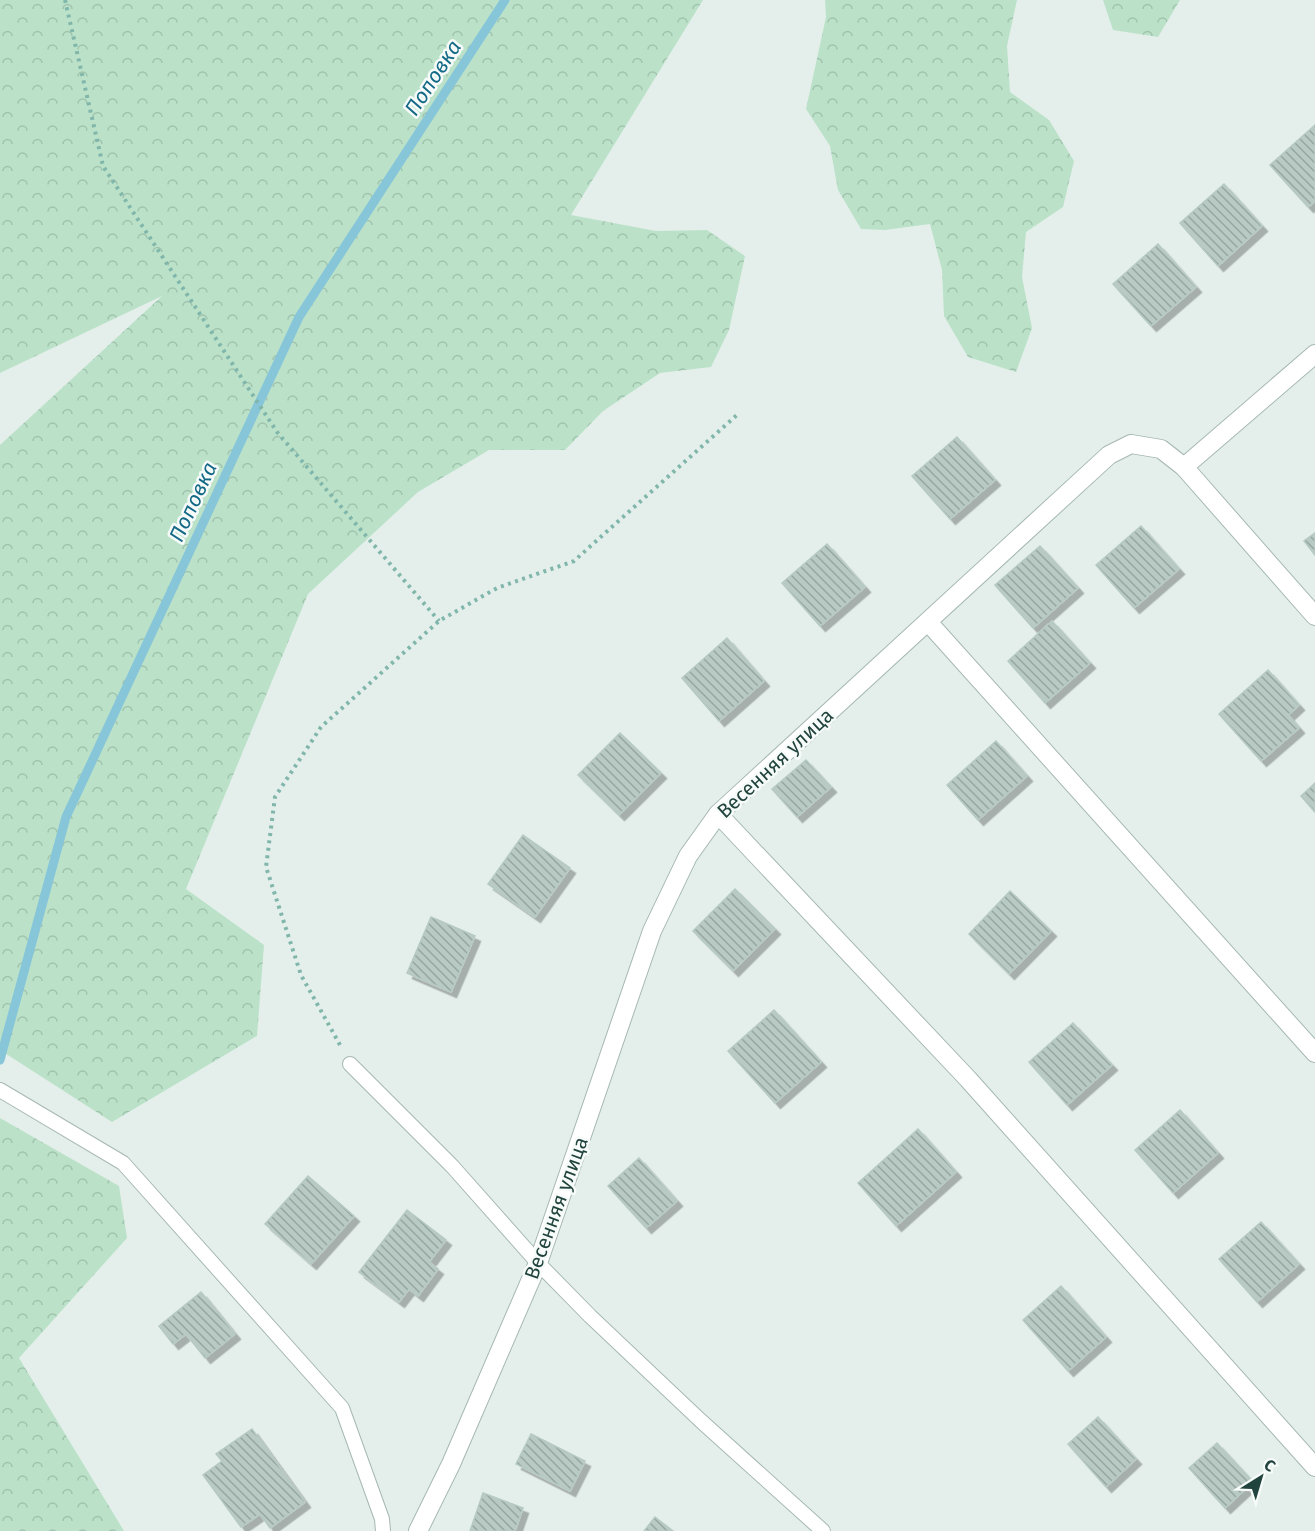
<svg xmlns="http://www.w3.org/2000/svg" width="1315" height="1531" font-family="'Fira Sans',sans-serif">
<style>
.forest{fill:url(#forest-crowns)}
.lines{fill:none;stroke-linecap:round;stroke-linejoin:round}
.stream{stroke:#87c5d9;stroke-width:9}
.building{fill:url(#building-back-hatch);stroke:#b6cac3;stroke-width:1.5;filter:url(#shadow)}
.lane-casing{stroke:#a6b8b3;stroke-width:16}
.street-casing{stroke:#a6b8b3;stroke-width:20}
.path{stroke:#81b6ab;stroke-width:4;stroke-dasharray:3 4.5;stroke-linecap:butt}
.lane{stroke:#fff;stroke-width:14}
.street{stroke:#fff;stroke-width:18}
.labels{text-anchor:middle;stroke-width:5;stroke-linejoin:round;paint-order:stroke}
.street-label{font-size:20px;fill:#21433d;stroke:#f6fbf9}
.water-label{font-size:21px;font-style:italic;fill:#146987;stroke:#f6fbf9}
</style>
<defs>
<pattern id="forest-crowns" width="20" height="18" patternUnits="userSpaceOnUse" patternTransform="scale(1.5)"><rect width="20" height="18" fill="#bbe2c9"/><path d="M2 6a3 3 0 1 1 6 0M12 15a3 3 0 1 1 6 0" fill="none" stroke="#a0c3ae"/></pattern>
<pattern id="building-back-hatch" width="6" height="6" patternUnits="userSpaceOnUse" patternTransform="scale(1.5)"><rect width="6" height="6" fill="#b9cac5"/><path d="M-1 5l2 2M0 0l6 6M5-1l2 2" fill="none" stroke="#96a6a1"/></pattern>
<filter id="shadow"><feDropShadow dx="5.5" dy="5.5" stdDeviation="0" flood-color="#0004"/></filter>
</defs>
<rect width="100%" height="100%" fill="#e4efeb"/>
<g class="forest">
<path d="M0,0H703L571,215L656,231L707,230L745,256L729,330L711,367L660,373L603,411L565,450H489L418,492L308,594L186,889L264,945L257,1036L112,1122L0,1050V445L162,296L0,373Z"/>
<path d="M825,0H1017L1007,46L1010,92L1049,120L1074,161L1063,207L1026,232L1022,277L1032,328L1016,372L968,357L944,316L942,270L930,224L885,230L861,229L838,190L830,146L806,109L826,17Z"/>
<path d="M1103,0H1180L1158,37L1113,30Z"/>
<path d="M0,1118L119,1186L127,1238L19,1358L124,1531H0Z"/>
</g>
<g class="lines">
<path class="stream" d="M0,1060L66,817L299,317L505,0"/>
</g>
<g class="building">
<path d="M1315,125V201L1308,207L1270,165Z"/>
<path d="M1224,184L1262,226L1218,266L1180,223Z"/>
<path d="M1158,244L1196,287L1151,326L1113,284Z"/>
<path d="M957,437L995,480L950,519L912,476Z"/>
<path d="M1141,526L1179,569L1134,608L1096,565Z"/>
<path d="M1315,533V555L1304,541Z"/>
<path d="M827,544L865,587L820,626L782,583Z"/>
<path d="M1040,546L1078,588L1033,628L995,585Z"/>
<path d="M1052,621L1090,663L1045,703L1008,661Z"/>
<path d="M727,638L764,681L719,721L682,678Z"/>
<path d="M1268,670L1299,705L1288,715L1299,728L1261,761L1219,714Z"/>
<path d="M620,733L661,773L619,815L578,775Z"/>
<path d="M996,741L1027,776L978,820L947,785Z"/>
<path d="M806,760L831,787L797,817L772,789Z"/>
<path d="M1315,783V812L1301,796Z"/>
<path d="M523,835L570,868L535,917L488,884Z"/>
<path d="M735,889L775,929L733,971L693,931Z"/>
<path d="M1010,891L1051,931L1009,974L969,934Z"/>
<path d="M431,917L475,936L451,992L407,973Z"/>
<path d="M774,1010L821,1062L775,1103L728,1051Z"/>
<path d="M1073,1023L1112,1065L1067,1105L1029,1062Z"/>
<path d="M1180,1110L1218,1153L1173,1193L1135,1150Z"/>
<path d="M918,1129L956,1172L896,1226L858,1183Z"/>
<path d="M639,1158L677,1201L646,1228L608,1186Z"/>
<path d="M308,1176L354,1216L311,1264L265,1224Z"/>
<path d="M407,1210L446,1240L429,1262L438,1269L418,1296L409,1289L399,1302L359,1272Z"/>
<path d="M1261,1222L1299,1264L1257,1302L1219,1259Z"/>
<path d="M1061,1286L1106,1337L1068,1371L1023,1320Z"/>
<path d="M201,1292L235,1334L205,1358L186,1334L173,1344L159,1326Z"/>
<path d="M1098,1417L1136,1459L1106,1487L1068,1444Z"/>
<path d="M252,1429L305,1502L270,1528L260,1514L241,1527L203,1475L222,1461L216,1454Z"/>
<path d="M531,1434L585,1461L570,1491L516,1464Z"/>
<path d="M1217,1443L1253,1482L1225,1508L1189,1468Z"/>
<path d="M483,1493L523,1508L515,1531H470Z"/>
<path d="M655,1517L673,1531H644Z"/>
</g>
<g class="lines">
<g class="lane-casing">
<g id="lane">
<path d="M350,1064L452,1166L538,1263L590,1316L701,1421L823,1531"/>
<path d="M0,1090L123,1163L342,1408L382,1519L383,1531"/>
</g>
</g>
<g class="street-casing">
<g id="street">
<path d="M1184,467L1315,354"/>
<path d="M928,622L1315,1053"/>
<path d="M718,814L968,1079L1315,1467"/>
<path d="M418,1531L451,1464L538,1263L652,931L688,856L718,814L1109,455L1131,444L1161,449L1184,467L1315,616"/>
</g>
</g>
<g class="path">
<path d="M65,0L103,166L277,432L439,621"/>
<path d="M340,1045L301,975L266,867L275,797L321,727L439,621L497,588L574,561L738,414"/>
</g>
<use href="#lane" class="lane"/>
<use href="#street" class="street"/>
</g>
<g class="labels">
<g class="street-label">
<text transform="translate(775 763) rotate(-43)" y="7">Весенняя улица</text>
<text transform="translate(556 1208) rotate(-70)" y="7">Весенняя улица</text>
</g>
<g class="water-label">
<text transform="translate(433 78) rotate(-57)" y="7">Поповка</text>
<text transform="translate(193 502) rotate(-65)" y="7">Поповка</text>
</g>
</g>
<g transform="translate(1261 1477) rotate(37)" stroke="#f6fbf9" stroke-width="4.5" paint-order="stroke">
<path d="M0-4.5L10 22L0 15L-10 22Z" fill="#21433d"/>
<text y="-9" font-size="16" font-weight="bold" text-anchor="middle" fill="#21433d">С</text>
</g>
</svg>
